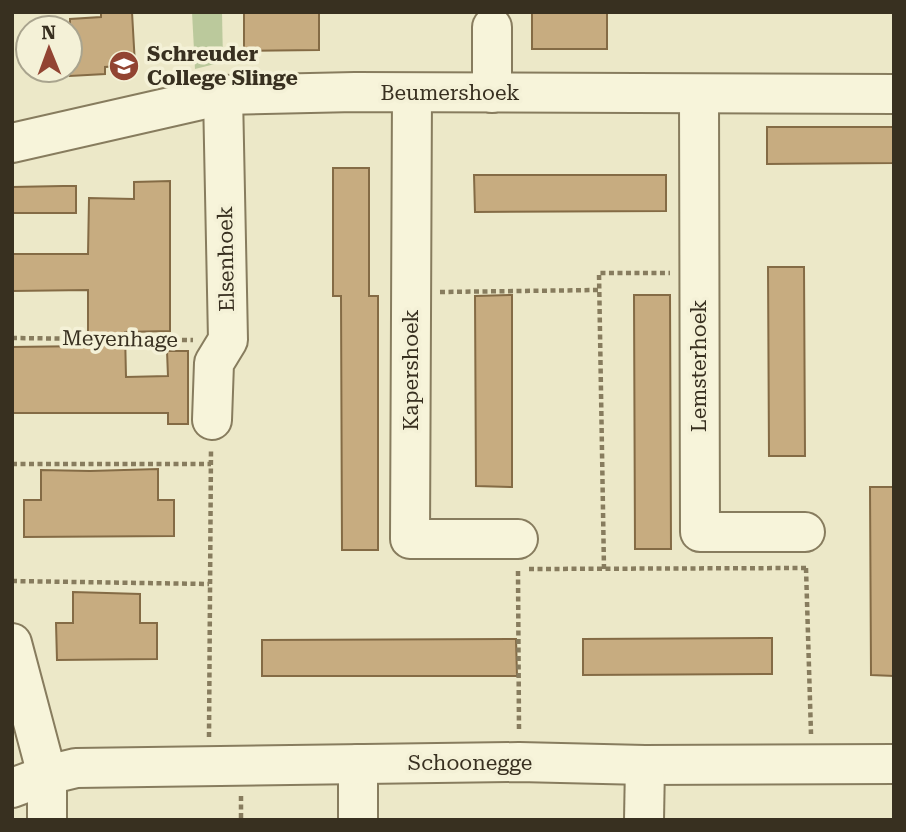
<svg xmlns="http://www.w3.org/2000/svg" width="906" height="832" font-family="'Roboto Serif',serif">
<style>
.green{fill:#bbc99c}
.building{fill:#c7ac80;stroke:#846b45;stroke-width:2}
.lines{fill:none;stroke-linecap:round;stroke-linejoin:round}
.minor-casing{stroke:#877c5e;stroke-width:42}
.path{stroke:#877c5e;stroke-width:4.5;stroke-dasharray:5 3.5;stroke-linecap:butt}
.minor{stroke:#f7f4da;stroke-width:38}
.labels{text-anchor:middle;stroke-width:7;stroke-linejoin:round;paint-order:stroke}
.poi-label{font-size:21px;font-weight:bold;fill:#383020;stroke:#f4f1d7;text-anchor:start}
.street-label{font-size:21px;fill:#383020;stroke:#f4f1d7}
</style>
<rect width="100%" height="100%" fill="#ece8c8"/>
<path class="green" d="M192,12H222L223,62L195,69Z"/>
<g class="building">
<path d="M101,12H132L135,65L105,67V74L70,76V19L101,17Z"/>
<path d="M244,12H319V50L244,51Z"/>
<rect x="532" y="12" width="75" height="37"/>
<path d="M767,127H894V163L767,164Z"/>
<path d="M333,168H369V296H378V550H342L341,296H333Z"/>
<path d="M474,175H666V211L475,212Z"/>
<path d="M170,181V331L125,332L126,377L168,376L167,351H188V424H168V413H12V347L88,346V290L12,291V254H88L89,198L134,199V182Z"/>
<path d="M63,186H76V213H12V187Z"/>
<path d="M768,267H804L805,456H769Z"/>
<path d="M512,295V487L476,486L475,296Z"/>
<path d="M634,295H670L671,549H635Z"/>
<path d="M158,469V500H174V536L24,537V500H41V470L90,471Z"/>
<path d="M870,487H894V676L871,675Z"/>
<path d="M73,592L140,594V623H157V659L57,660L56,623H73Z"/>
<path d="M772,638V674L583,675V639Z"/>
<path d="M516,639L517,676H262V640Z"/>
</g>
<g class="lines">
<g class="minor-casing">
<g id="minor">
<path d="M412,93L410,539H518"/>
<path d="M492,93V27"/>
<path d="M699,94L700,532H805"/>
<path d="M12,143L223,95L355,92L894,94"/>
<path d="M212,420L214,363L228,340L223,95"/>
<path d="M12,643L47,775V820"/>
<path d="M358,764V820"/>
<path d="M12,788L47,775L76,768L519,762L645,765L894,764"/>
<path d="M644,820L645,765"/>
</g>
</g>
<g class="path">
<path d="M440,292L599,290"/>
<path d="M12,338L193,340"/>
<path d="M12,464H211"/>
<path d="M806,568L811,734"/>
<path d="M529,569L806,568"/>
<path d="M604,569L599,273H670"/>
<path d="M518,571L519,730"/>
<path d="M12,581L209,584"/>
<path d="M209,737L211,449"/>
<path d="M241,796V820"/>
</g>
<use href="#minor" class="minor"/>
</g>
<defs>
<g id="school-disc" transform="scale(1.575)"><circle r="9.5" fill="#924432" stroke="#f4f1d7"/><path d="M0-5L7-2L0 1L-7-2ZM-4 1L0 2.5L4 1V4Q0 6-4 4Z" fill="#fff"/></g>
</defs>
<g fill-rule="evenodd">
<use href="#school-disc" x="124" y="66"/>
</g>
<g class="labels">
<g class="poi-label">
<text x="147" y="61">Schreuder<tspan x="147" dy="24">College Slinge</tspan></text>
</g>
<g class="street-label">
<text x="450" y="100">Beumershoek</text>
<text transform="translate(226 259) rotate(-91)" y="7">Elsenhoek</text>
<text transform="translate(120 339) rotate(1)" y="7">Meyenhage</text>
<text transform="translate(699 366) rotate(-90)" y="7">Lemsterhoek</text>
<text transform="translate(411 370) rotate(-90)" y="7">Kapershoek</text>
<text x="470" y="770">Schoonegge</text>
</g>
</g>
<rect width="906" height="832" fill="none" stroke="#383020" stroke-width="28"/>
<g transform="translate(49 49) rotate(359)"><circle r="33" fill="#f4f1d7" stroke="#a9a48e" stroke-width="2"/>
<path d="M0-5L12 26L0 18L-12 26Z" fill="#924432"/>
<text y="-10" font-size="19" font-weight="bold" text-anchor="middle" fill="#383020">N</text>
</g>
</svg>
